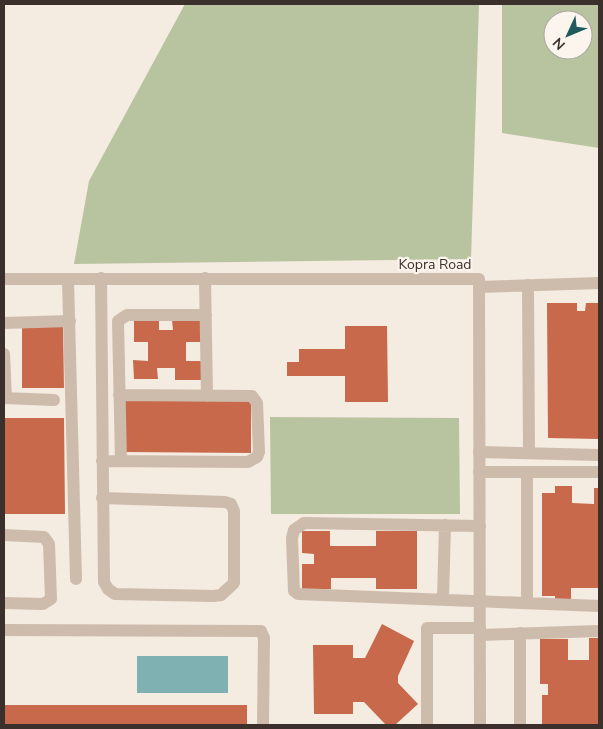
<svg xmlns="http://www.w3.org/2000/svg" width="603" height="729" viewBox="0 0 603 729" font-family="'Nunito Sans',sans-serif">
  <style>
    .green { fill: #b8c4a0; fill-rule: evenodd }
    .water { fill: #7fb0b2 }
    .building { fill: #c8694b }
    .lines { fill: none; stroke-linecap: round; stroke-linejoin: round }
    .minor { stroke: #cdbbac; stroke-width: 12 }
    .tertiary { stroke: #cdbbac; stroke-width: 12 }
    .labels { text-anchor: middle; stroke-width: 4.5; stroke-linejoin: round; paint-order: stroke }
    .street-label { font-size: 14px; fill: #3b302b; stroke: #fbf5ee }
  </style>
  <rect width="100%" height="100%" fill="#f4ebe1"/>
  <path class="green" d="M 185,4 L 479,4 L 471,259 L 74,264 L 89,181 Z
    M 502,4 L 599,4 L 599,148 L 502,133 ZM 553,20 L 583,20 L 583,50 L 553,50 Z
    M 270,417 L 459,418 L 460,514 L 271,514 Z"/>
  <path class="water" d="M 137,656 L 228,656 L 228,693 L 137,693 Z"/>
  <path class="building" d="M 547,303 L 577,303 L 577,311 L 585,311 L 586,303 L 599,303 L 599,439 L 548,438 Z
    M 134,319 L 159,319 L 159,330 L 173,330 L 172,320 L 203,320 L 203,342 L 186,342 L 186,361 L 202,361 L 202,380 L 175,380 L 175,368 L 157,368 L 158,379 L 134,379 L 133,360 L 148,361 L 148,342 L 134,342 Z
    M 345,326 L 387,326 L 388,402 L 345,402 L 345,376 L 287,376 L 287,362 L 299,362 L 299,349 L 345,349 Z
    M 22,327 L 63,327 L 64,388 L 22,388 Z
    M 123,401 L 251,401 L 251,453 L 123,452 Z
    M 4,418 L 64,418 L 65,514 L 4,514 Z
    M 555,486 L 572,486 L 572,503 L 594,504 L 594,488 L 599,488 L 599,588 L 571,588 L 571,602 L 555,602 L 555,596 L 542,596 L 542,493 L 555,493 Z
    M 302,531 L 330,531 L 330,546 L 376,546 L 376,531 L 417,531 L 417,589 L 376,589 L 376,578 L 331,578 L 331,589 L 302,589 L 302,564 L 314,564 L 314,554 L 302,553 Z
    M 382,624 L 414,641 L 398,676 L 398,683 L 418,704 L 395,725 L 386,725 L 364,702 L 353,702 L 353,714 L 314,714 L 313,645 L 353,645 L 353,658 L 365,658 Z
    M 589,638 L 599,638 L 599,725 L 542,725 L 542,695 L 548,695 L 548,684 L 540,684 L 540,639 L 568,639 L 568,660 L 589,660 Z
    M 4,705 L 247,705 L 247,725 L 4,725 Z"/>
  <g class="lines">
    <path class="minor" d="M 101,278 L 104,582 L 108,589 L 115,594 L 214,596 L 221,595 L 234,583 L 234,511 L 231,504 L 225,502 L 102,498
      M 205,278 L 207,396
      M 68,280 L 76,579
      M 528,285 L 529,453
      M 479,287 L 599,283
      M 4,323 L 70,321
      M 4,354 L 6,398
      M 4,398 L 54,400
      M 479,452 L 599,455
      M 102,461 L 248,462 L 257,457 L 259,452 L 257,403 L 252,396 L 119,395
      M 121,461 L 118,321 L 127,315 L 206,315
      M 479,472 L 599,472
      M 480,526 L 304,523 L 294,530 L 292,538 L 294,591 L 298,594 L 599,606
      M 4,535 L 44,537 L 49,544 L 51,599 L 43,604 L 4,603
      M 443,599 L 445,525
      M 527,602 L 527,472
      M 4,630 L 261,631 L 264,638 L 263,725
      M 520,633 L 520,725
      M 480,635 L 599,631
      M 427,725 L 427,628 L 480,628"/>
    <path class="tertiary" d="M 4,279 L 479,279 L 480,725"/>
  </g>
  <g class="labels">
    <g class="street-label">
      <text x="435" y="269">Kopra Road</text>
    </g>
  </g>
  <rect width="603" height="729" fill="none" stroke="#3b302b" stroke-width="10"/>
  <g transform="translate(568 35) rotate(226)"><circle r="24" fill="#fbf5ee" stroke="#aea6a0"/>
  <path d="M0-4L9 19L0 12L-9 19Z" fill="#1f5a5e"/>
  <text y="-8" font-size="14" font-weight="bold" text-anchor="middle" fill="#3b302b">N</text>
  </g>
</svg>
